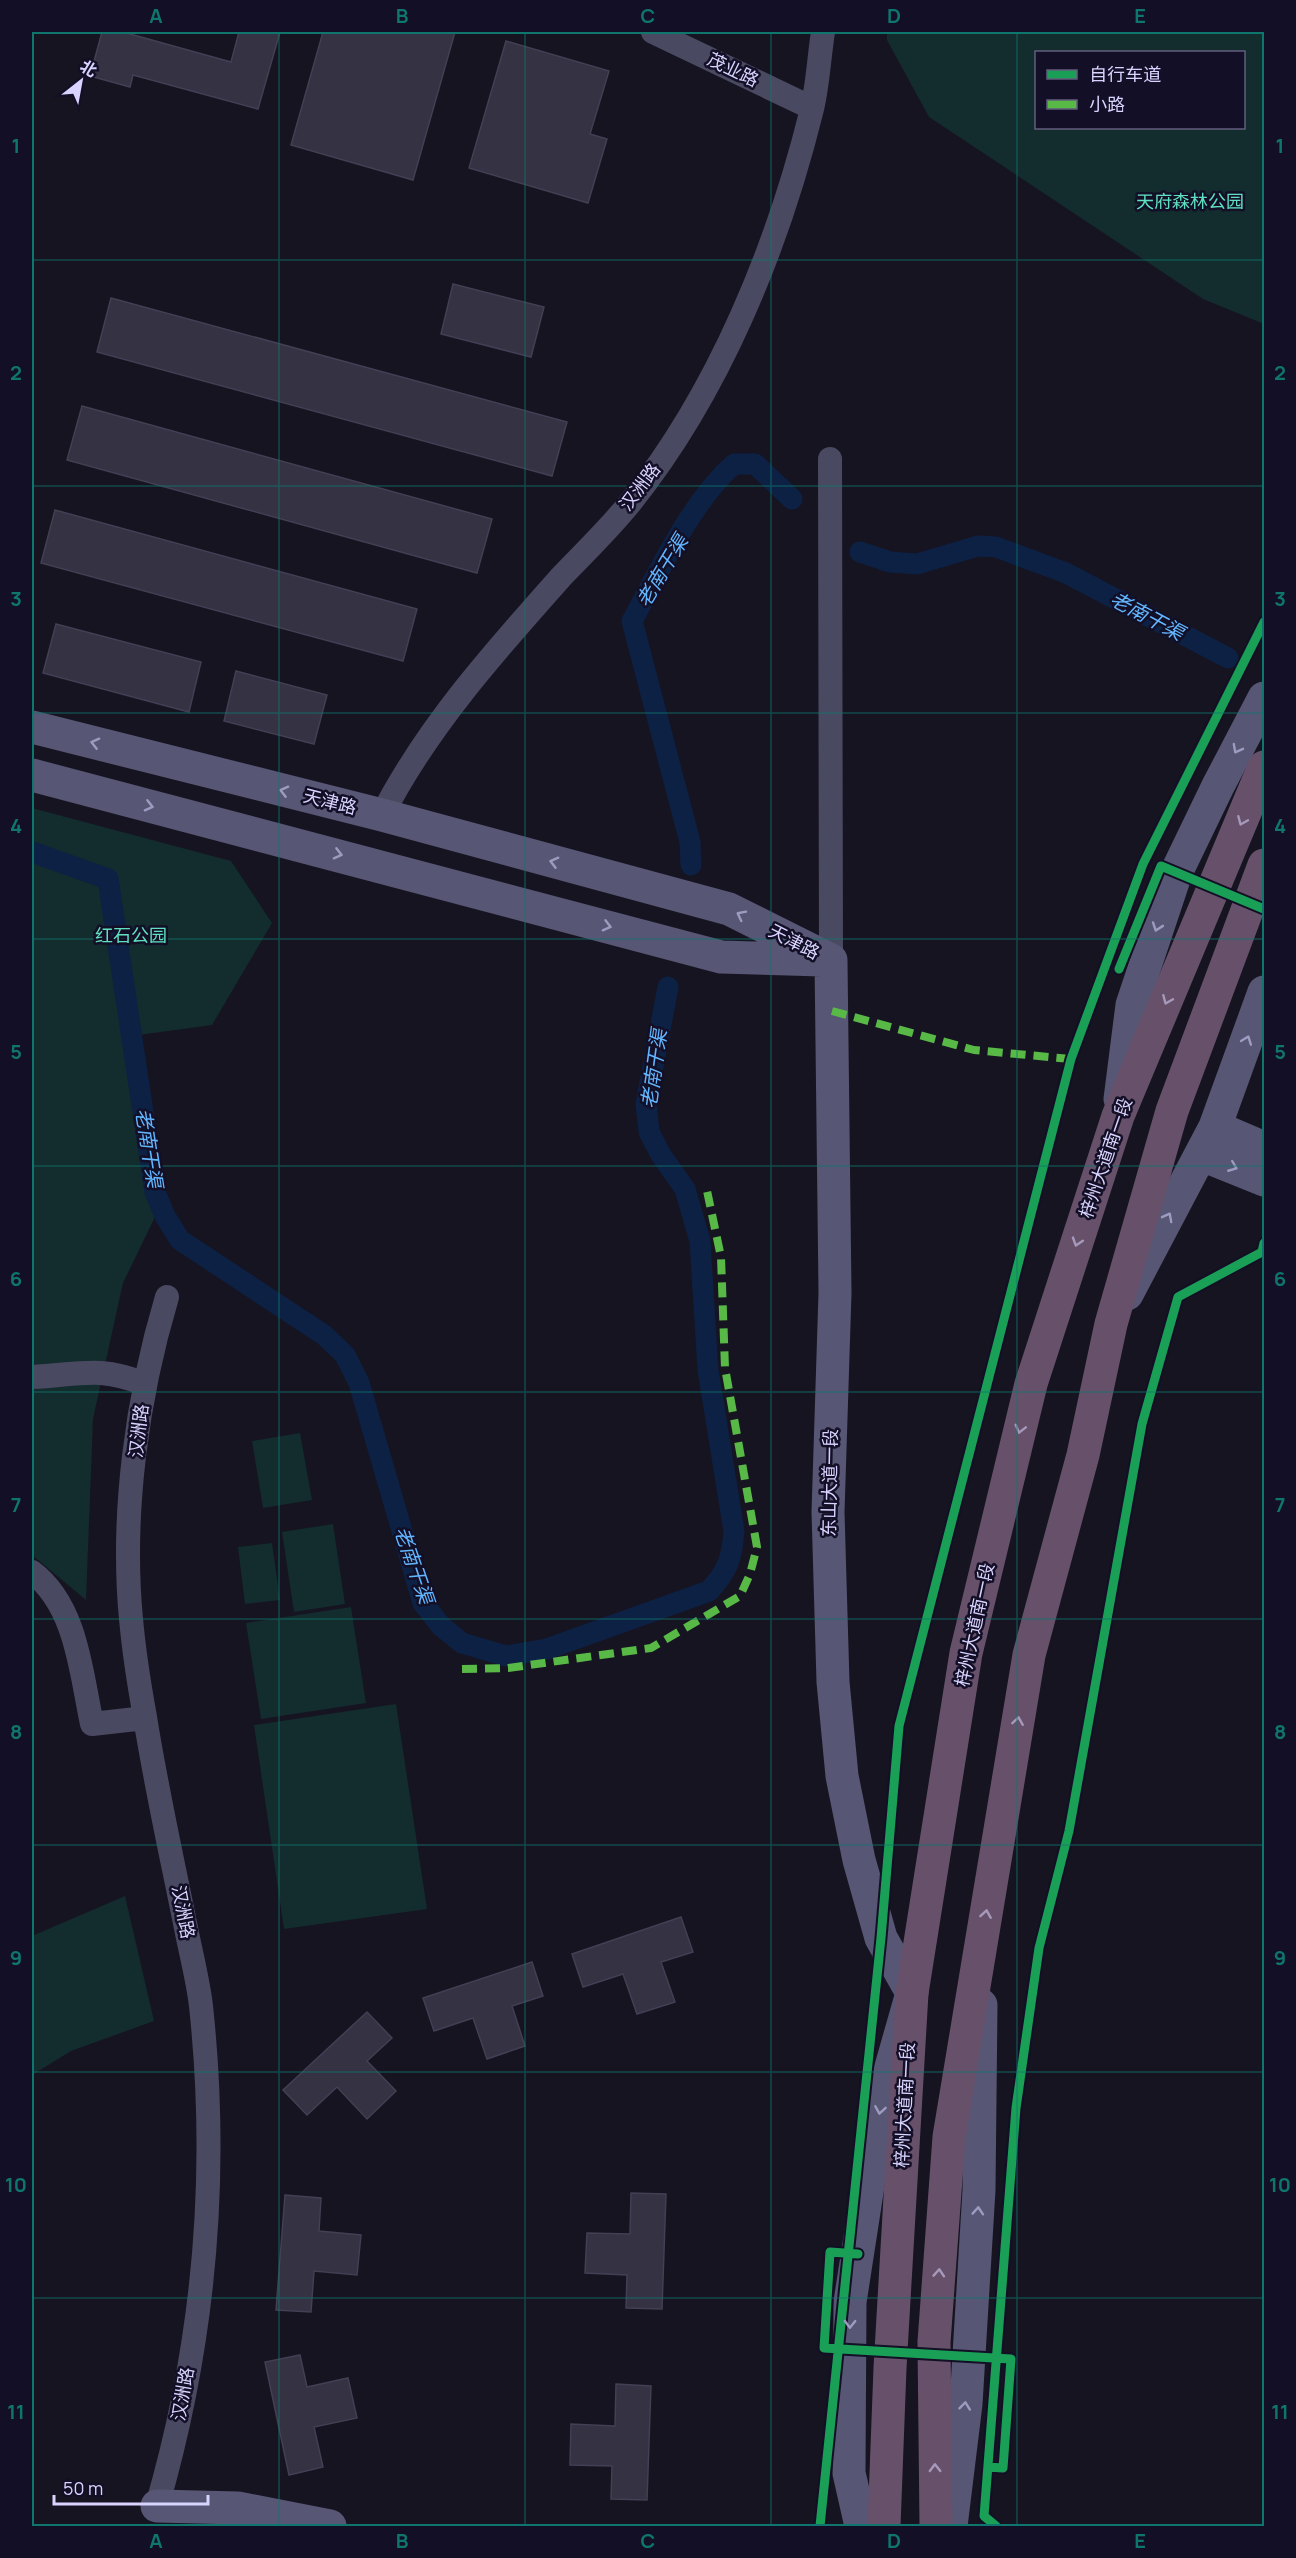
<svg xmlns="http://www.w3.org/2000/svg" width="1296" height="2558" viewBox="0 0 1296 2558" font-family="Manrope,'Noto Sans SC',sans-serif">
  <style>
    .green { fill: #132c2d; fill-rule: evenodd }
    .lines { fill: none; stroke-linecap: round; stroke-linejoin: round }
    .canal { stroke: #0d2144; stroke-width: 21 }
    .building { fill: #343243; stroke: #433f54; stroke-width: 1.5 }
    .street { stroke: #4a4962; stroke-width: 24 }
    .secondary { stroke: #575674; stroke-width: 33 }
    .highway { stroke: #67516a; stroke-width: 33 }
    .quiet { stroke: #58b947; stroke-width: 8; stroke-dasharray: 15 8; stroke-linecap: butt }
    .cycleway-casing { stroke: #130f26; stroke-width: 13 }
    .cycleway { stroke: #1a9f57; stroke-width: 9 }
    .oneway { stroke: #9e9bc0 }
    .oneway2 { stroke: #a699bc }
    .grid { fill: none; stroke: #0f766e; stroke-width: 1.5; stroke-opacity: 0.55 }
    .labels { text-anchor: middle; stroke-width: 5; stroke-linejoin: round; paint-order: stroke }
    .street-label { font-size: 18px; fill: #d9d4ff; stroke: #130f26 }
    .park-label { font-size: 18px; fill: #5fe0c0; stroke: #130f26 }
    .water-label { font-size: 20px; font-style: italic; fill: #62b6ff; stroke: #130f26 }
    .neatline { fill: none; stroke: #0f766e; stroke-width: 2 }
    .grid-label { font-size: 20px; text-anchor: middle; font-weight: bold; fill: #0f766e }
  </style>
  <rect width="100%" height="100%" fill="#161421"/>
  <path class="green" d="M 887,32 L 1264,32 L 1264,324 L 1203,299 L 929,117 L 887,40 ZM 1244,52 L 1244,128 L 1036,128 L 1036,52 Z
    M 32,808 L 231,861 L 272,923 L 212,1025 L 124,1037 L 155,1217 L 123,1283 L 93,1419 L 86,1600 L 32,1555 Z
    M 300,1433 L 312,1500 L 263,1508 L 252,1441 Z
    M 333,1524 L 345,1604 L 294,1612 L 282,1532 Z
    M 272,1543 L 280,1600 L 245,1604 L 238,1547 Z
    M 351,1607 L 366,1703 L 261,1719 L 246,1623 Z
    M 396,1704 L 427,1909 L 284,1929 L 254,1725 Z
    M 125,1896 L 154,2021 L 71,2051 L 32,2075 L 32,1936 Z"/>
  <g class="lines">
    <path class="canal" d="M 860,552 L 890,562 L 917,564 L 978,546 L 996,547 L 1066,573 L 1228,658
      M 32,852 L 108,879 L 155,1192 L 165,1216 L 180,1240 L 324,1335 L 345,1355 L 359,1383 L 423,1603 L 441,1626 L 462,1643 L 506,1656 L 547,1649 L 709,1591 C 728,1571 732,1558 734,1531 L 708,1370 L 700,1241 L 685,1189 L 661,1155 L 649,1132 L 646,1104 L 668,987
      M 691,865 L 690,842 L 632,621 C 660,570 691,502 734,464 L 755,464 L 792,499"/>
  </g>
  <path class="building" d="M 102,32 L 123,32 L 231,62 L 239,32 L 280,32 L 258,109 L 133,75 L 130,87 L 90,76 Z
    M 323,32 L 455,32 L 413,180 L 291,145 Z
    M 506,41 L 609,71 L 590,134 L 607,139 L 588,203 L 469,168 Z
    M 453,284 L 544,307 L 531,357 L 441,334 Z
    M 111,298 L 567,422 L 552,476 L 97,352 Z
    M 82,406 L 492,519 L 477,573 L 67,460 Z
    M 55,510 L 417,609 L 403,661 L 41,563 Z
    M 56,624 L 201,662 L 189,712 L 43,673 Z
    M 236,671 L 327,695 L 314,744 L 224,721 Z
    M 681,1917 L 693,1952 L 661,1962 L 675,2002 L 637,2014 L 623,1974 L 583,1987 L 572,1954 Z
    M 532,1962 L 543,1996 L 512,2006 L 525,2046 L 487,2059 L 473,2018 L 434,2031 L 423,1998 Z
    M 367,2012 L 392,2038 L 367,2061 L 396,2091 L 367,2119 L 337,2087 L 307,2115 L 283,2090 Z
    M 631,2193 L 666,2194 L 662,2309 L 626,2308 L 627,2275 L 585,2273 L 587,2233 L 630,2234 Z
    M 285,2195 L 321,2198 L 319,2231 L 361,2235 L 357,2275 L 314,2271 L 311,2312 L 276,2310 Z
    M 300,2355 L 307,2387 L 348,2378 L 357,2418 L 314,2427 L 323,2467 L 289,2475 L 265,2362 Z
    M 616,2384 L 651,2386 L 647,2500 L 611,2499 L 612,2466 L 570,2465 L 571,2424 L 615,2426 Z"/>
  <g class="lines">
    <path class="street" d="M 653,32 L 812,108
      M 830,459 L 831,960
      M 382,815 C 427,727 495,651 561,577 C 584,553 609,529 630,503 C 719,392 778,247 812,109 C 818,84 819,57 823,32
      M 32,1377 C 79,1375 98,1365 145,1384
      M 32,1572 C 77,1606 81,1673 92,1724 L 145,1718
      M 157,2506 C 204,2344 219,2174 201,2006 C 198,1980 191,1954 186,1928 C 172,1858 156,1787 145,1717 C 139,1684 134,1652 131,1619 C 121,1514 137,1397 167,1297"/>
    <path class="secondary" d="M 32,727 L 382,815 L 729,909 L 831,960
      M 32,775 L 721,957 L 822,960
      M 831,960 L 835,1293 L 828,1512 L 833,1682 L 842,1776 L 859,1860 L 881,1938 L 912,1993 L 881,2102 L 850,2302 L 849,2473 L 861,2526
      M 1120,1099 L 1132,1005 L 1176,873 L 1218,786 L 1264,698
      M 1215,1127 L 1264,1148
      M 1202,1155 L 1264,1180
      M 1127,1294 L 1215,1127 L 1264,992
      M 157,2506 L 238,2508 L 330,2526
      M 951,2526 L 966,2404 L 979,2190 L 981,2005"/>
    <path class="highway" d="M 884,2526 L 890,2368 L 912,1993 L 966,1653 L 1031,1384 L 1118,1116 L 1264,767
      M 936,2526 L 934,2342 L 949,2137 L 1029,1655 L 1083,1455 L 1111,1324 L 1172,1111 L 1264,865"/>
    <path class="quiet" d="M 832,1011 L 974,1050 L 1071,1059
      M 462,1669 L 508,1668 L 651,1648 L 740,1596 L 750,1574 L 757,1547 L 725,1368 L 721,1257 L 706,1186"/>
    <defs>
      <path id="cycleway" d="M 1119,969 L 1161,866 L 1264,909
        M 858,2254 L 830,2252 L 824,2348 L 1011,2359 L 1003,2468 L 988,2467
        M 820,2526 L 881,1938 L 899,1726 L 1071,1059 L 1143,864 L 1264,622
        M 996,2526 L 984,2516 L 1016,2108 L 1039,1948 L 1069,1831 L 1142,1424 L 1178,1297 L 1262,1252 L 1264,1243"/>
    </defs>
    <use href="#cycleway" class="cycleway-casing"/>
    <use href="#cycleway" class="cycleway"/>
  </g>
  <defs><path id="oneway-chevron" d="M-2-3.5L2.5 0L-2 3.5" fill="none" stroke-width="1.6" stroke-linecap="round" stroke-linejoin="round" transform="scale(1.5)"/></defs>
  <g class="oneway">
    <use href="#oneway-chevron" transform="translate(95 743) rotate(-166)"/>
    <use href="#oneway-chevron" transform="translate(1237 749) rotate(118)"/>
    <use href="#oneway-chevron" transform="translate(284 791) rotate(-166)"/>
    <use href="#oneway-chevron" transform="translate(149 806) rotate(14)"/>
    <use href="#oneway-chevron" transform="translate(338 854) rotate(14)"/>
    <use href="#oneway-chevron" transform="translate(554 862) rotate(-165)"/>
    <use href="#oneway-chevron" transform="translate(741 915) rotate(-153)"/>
    <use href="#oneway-chevron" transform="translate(607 926) rotate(15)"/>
    <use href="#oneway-chevron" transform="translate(1157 927) rotate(109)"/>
    <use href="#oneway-chevron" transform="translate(1247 1040) rotate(-70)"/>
    <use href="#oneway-chevron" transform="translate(1233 1167) rotate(22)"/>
    <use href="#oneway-chevron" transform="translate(1168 1217) rotate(-62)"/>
    <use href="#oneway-chevron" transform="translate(880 2110) rotate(99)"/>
    <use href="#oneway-chevron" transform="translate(978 2211) rotate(-86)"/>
    <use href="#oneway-chevron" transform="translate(850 2324) rotate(91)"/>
    <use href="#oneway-chevron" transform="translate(965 2406) rotate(-84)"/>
  </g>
  <g class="oneway2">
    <use href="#oneway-chevron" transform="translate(1242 821) rotate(113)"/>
    <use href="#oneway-chevron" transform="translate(1167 1000) rotate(113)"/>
    <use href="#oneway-chevron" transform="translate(1077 1242) rotate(108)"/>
    <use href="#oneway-chevron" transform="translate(1020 1429) rotate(104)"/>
    <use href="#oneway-chevron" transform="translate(1018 1721) rotate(-81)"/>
    <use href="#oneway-chevron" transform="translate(986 1914) rotate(-81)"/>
    <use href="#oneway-chevron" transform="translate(939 2273) rotate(-86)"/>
    <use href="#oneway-chevron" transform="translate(935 2468) rotate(-91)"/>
  </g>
  <path class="grid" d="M 279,32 L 279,2526M 525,32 L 525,2526M 771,32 L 771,2526M 1017,32 L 1017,2526M 32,260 L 1264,260M 32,486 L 1264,486M 32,713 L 1264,713M 32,939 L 1264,939M 32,1166 L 1264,1166M 32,1392 L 1264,1392M 32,1619 L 1264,1619M 32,1845 L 1264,1845M 32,2072 L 1264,2072M 32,2298 L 1264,2298"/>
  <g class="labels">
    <g class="street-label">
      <text transform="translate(733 70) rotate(26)" y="6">茂业路</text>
      <text transform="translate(640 487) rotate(-53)" y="6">汉洲路</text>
      <text transform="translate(330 802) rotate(14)" y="6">天津路</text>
      <text transform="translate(794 942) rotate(27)" y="6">天津路</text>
      <text transform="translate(1106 1158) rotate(-71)" y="6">梓州大道南一段</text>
      <text transform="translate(139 1431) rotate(-83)" y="6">汉洲路</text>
      <text transform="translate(830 1483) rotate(-89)" y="6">东山大道一段</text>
      <text transform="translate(975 1625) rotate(-78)" y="6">梓州大道南一段</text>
      <text transform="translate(183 1912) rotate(79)" y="6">汉洲路</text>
      <text transform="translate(905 2105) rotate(-87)" y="6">梓州大道南一段</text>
      <text transform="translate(183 2394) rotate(-80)" y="6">汉洲路</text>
    </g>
    <g class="park-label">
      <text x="1190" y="208">天府森林公园</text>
      <text x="131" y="942">红石公园</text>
    </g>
    <g class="water-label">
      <text transform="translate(662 571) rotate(-59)" y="7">老南干渠</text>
      <text transform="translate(1147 616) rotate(28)" y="7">老南干渠</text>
      <text transform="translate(654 1069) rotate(-82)" y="7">老南干渠</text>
      <text transform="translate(149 1148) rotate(81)" y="7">老南干渠</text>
      <text transform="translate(414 1565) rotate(71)" y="7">老南干渠</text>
    </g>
  </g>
  <rect width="1296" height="2558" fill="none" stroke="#130f26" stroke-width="66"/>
  <rect x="1035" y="51" width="210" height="78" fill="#130f26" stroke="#625e7d" stroke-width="1.5"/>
  <rect x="1047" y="70" width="30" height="9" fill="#1a9f57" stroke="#625e7d" stroke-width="1.5"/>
  <text x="1089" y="81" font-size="18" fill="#d9d4ff">自行车道</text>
  <rect x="1047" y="100" width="30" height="9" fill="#58b947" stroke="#625e7d" stroke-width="1.5"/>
  <text x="1089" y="111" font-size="18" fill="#d9d4ff">小路</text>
  <g transform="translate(81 81) rotate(31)" stroke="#130f26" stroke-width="4.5" paint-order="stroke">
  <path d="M0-4.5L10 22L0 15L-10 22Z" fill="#d9d4ff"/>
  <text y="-9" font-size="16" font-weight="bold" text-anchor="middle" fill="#d9d4ff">北</text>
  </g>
  <path d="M54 2495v9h154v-9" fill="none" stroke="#d9d4ff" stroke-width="3"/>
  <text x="63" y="2495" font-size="18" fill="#d9d4ff" stroke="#130f26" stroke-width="4.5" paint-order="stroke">50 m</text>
  <rect x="33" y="33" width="1230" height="2492" class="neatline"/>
  <g class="grid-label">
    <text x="156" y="23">A</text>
    <text x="402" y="23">B</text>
    <text x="648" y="23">C</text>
    <text x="894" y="23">D</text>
    <text x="1140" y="23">E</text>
    <text x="16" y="153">1</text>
    <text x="1280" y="153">1</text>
    <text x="16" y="380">2</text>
    <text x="1280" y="380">2</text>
    <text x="16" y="606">3</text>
    <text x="1280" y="606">3</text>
    <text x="16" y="833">4</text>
    <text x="1280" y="833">4</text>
    <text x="16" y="1059">5</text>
    <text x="1280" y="1059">5</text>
    <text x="16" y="1286">6</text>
    <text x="1280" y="1286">6</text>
    <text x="16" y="1512">7</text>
    <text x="1280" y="1512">7</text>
    <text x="16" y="1739">8</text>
    <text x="1280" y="1739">8</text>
    <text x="16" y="1965">9</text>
    <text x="1280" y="1965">9</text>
    <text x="16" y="2192">10</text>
    <text x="1280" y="2192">10</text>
    <text x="16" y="2419">11</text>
    <text x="1280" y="2419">11</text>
    <text x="156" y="2548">A</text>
    <text x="402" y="2548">B</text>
    <text x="648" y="2548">C</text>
    <text x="894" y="2548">D</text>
    <text x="1140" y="2548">E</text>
  </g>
</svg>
